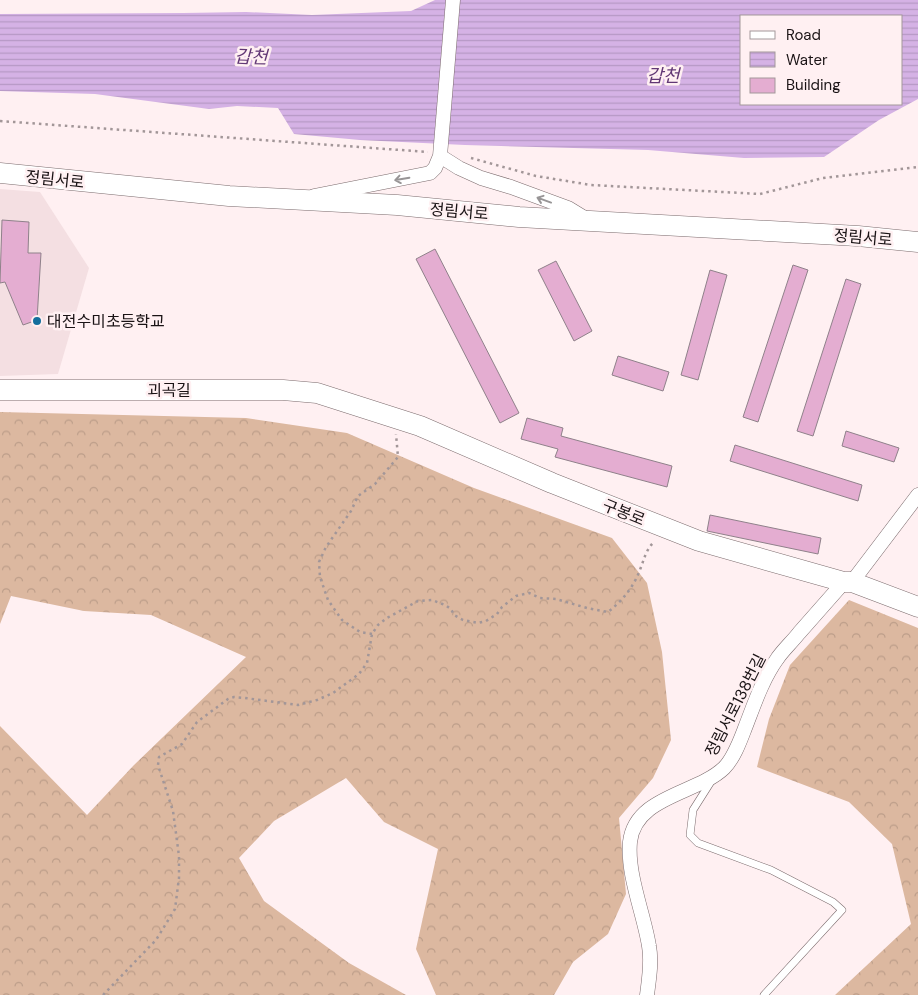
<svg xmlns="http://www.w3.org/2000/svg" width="918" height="995" viewBox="0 0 918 995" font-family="'DM Sans','Noto Sans KR',sans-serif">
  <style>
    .built { fill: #f4dfe2 }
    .forest { fill: url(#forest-crowns) }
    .water { fill: url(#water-rules); fill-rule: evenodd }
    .building { fill: #e4add1; stroke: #8f818a }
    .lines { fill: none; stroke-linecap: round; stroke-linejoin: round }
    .lane-casing { stroke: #7b6b6d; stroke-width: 8 }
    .street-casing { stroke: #7b6b6d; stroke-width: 15 }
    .secondary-casing { stroke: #7b6b6d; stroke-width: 21 }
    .path { stroke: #a29698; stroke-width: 2.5; stroke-dasharray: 2.5 4; stroke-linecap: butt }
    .lane { stroke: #fff; stroke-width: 7 }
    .street { stroke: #fff; stroke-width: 14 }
    .secondary { stroke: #fff; stroke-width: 20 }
    .oneway { stroke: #989596 }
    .poi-dot { fill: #136e9d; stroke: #fff0f2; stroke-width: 2 }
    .labels { text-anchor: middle; stroke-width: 5; stroke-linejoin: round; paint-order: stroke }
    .street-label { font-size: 16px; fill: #1a1315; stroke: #fff0f2 }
    .poi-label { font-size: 16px; fill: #1a1315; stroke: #fff0f2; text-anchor: start }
    .water-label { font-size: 18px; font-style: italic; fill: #623775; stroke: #fff0f2 }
  </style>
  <defs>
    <pattern id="forest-crowns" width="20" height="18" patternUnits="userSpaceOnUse" patternTransform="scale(1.25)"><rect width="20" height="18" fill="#dcb8a0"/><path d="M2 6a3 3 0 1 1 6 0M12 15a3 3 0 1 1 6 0" fill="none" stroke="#bc9d89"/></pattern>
    <pattern id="water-rules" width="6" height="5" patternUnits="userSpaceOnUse" patternTransform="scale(1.25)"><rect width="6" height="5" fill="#d5b2e5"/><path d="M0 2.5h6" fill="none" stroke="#b698c4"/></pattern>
  </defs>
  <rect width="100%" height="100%" fill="#fff0f2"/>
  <path class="built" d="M 0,189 L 40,192 L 89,268 L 58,374 L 0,376 Z"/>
  <path class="forest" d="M 0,412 L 246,418 L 347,433 L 474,488 L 612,538 L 647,583 L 662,652 L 671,740 L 653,778 L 619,818 L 626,894 L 608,934 L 573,962 L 554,995 L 436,995 L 416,949 L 438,849 L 384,822 L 346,778 L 274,821 L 239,858 L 264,901 L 349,963 L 406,995 L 0,995 L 0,726 L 87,815 L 134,765 L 246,657 L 151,615 L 84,611 L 11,596 L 0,624 Z
    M 849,600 L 918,628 L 918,995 L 835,995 L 911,924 L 892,844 L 849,802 L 757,767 L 769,719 L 790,665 Z"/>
  <path class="water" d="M 435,0 L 918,0 L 918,99 L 879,120 L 824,157 L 744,158 L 648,150 L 465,145 L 360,140 L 294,134 L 278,108 L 237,106 L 209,109 L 95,94 L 0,91 L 0,14 L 183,13 L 246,12 L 312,15 L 411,11 ZM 742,16 L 902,16 L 902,104 L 742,104 Z"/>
  <path class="building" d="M 2,220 L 29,222 L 28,253 L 41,253 L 37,320 L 23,325 L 5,282 L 0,283 Z
    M 435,249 L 519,413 L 500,423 L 416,259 Z
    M 556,261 L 592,331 L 574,341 L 538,270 Z
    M 793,265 L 808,270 L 758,422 L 743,417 Z
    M 710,270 L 727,275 L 698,380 L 681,375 Z
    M 846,279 L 861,284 L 813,436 L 797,431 Z
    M 618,356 L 669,372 L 663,391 L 612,375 Z
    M 527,418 L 563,428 L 561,436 L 672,466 L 667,487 L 555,457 L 558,449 L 521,439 Z
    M 846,431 L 899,448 L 894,462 L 842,446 Z
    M 735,445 L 862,485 L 858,501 L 730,461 Z
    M 710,515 L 821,538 L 818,554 L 707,531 Z"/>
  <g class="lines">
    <defs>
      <path id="lane" d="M 712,780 L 693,810 L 690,835 L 698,843 L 771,870 L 833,902 L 842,910 L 764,995"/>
      <path id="street" d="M 440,156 L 459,168 L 481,178 L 511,187 L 568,208 L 586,219
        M 314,196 L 430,173 L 435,168 L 440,156 L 453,0
        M 852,582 L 918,495
        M 647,995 C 649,979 652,962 649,946 C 644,914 627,875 630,842 C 635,796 697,794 724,768 C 734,758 740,741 745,728 C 754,705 762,680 777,659 C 783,650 792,642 799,633 C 814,616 829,599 844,582"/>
      <path id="secondary" d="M 0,173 L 229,196 L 397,205 L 519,217 L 858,236 L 918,242
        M 0,390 L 283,390 L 317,393 L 420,426 L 552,483 L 699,541 L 844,582 L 852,582 L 918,607"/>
    </defs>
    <use href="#lane" class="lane-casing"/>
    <use href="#street" class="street-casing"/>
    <use href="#secondary" class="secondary-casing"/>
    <path class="path" d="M 0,121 L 428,152
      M 471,158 L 536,176 L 591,185 L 760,194 L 823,178 L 918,167
      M 372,634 L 360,632 L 342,620 L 328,600 L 320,577 L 319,562 L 326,547 L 351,511 L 358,496 L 375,484 L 398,457 L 396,434
      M 103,995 L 156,940 L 175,909 L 179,878 L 179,856 L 173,811 L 158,765 L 159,757 L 182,744 L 197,722 L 228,699 L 234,697 L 245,698 L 298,705 L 317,700 L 333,693 L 359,674 L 367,663 L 372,634 L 378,625 L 387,618 L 418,601 L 432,600 L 445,605 L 451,609 L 454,615 L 463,620 L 478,623 L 486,621 L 497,614 L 502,607 L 516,596 L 529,593 L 540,598 L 556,599 L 587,608 L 608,612 C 621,602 633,588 639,572 C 644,561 645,550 655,541"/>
    <use href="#lane" class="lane"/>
    <use href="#street" class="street"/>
    <use href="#secondary" class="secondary"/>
  </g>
  <defs><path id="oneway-shaft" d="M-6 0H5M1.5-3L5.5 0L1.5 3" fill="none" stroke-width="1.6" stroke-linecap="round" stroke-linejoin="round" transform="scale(1.25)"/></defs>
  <g class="oneway">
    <use href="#oneway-shaft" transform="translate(402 179) rotate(170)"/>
    <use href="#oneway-shaft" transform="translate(544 200) rotate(-160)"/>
  </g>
  <circle class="poi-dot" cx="37" cy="321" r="5"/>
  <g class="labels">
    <g class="street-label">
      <text transform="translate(55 179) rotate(6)" y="6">정림서로</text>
      <text transform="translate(459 211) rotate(5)" y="6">정림서로</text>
      <text transform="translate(863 237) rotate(5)" y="6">정림서로</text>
      <text x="169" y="396">괴곡길</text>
      <text transform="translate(624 512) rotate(22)" y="6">구봉로</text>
      <text transform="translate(735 705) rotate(-63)" y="6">정림서로138번길</text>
    </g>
    <g class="poi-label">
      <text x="47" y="327">대전수미초등학교</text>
    </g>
    <g class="water-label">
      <text transform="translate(251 57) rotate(2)" y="6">갑천</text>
      <text x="663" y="82">갑천</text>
    </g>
  </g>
  <rect x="740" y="15" width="162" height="90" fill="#fff0f2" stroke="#a3989a"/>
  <rect x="750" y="31" width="25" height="8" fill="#ffffff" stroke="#a3989a"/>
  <text x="786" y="40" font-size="15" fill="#1a1315">Road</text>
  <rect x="750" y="52" width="25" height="15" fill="url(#water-rules)" stroke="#a3989a"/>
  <text x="786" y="65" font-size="15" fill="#1a1315">Water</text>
  <rect x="750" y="78" width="25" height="15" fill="#e4add1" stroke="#a3989a"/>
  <text x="786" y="90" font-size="15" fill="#1a1315">Building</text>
</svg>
